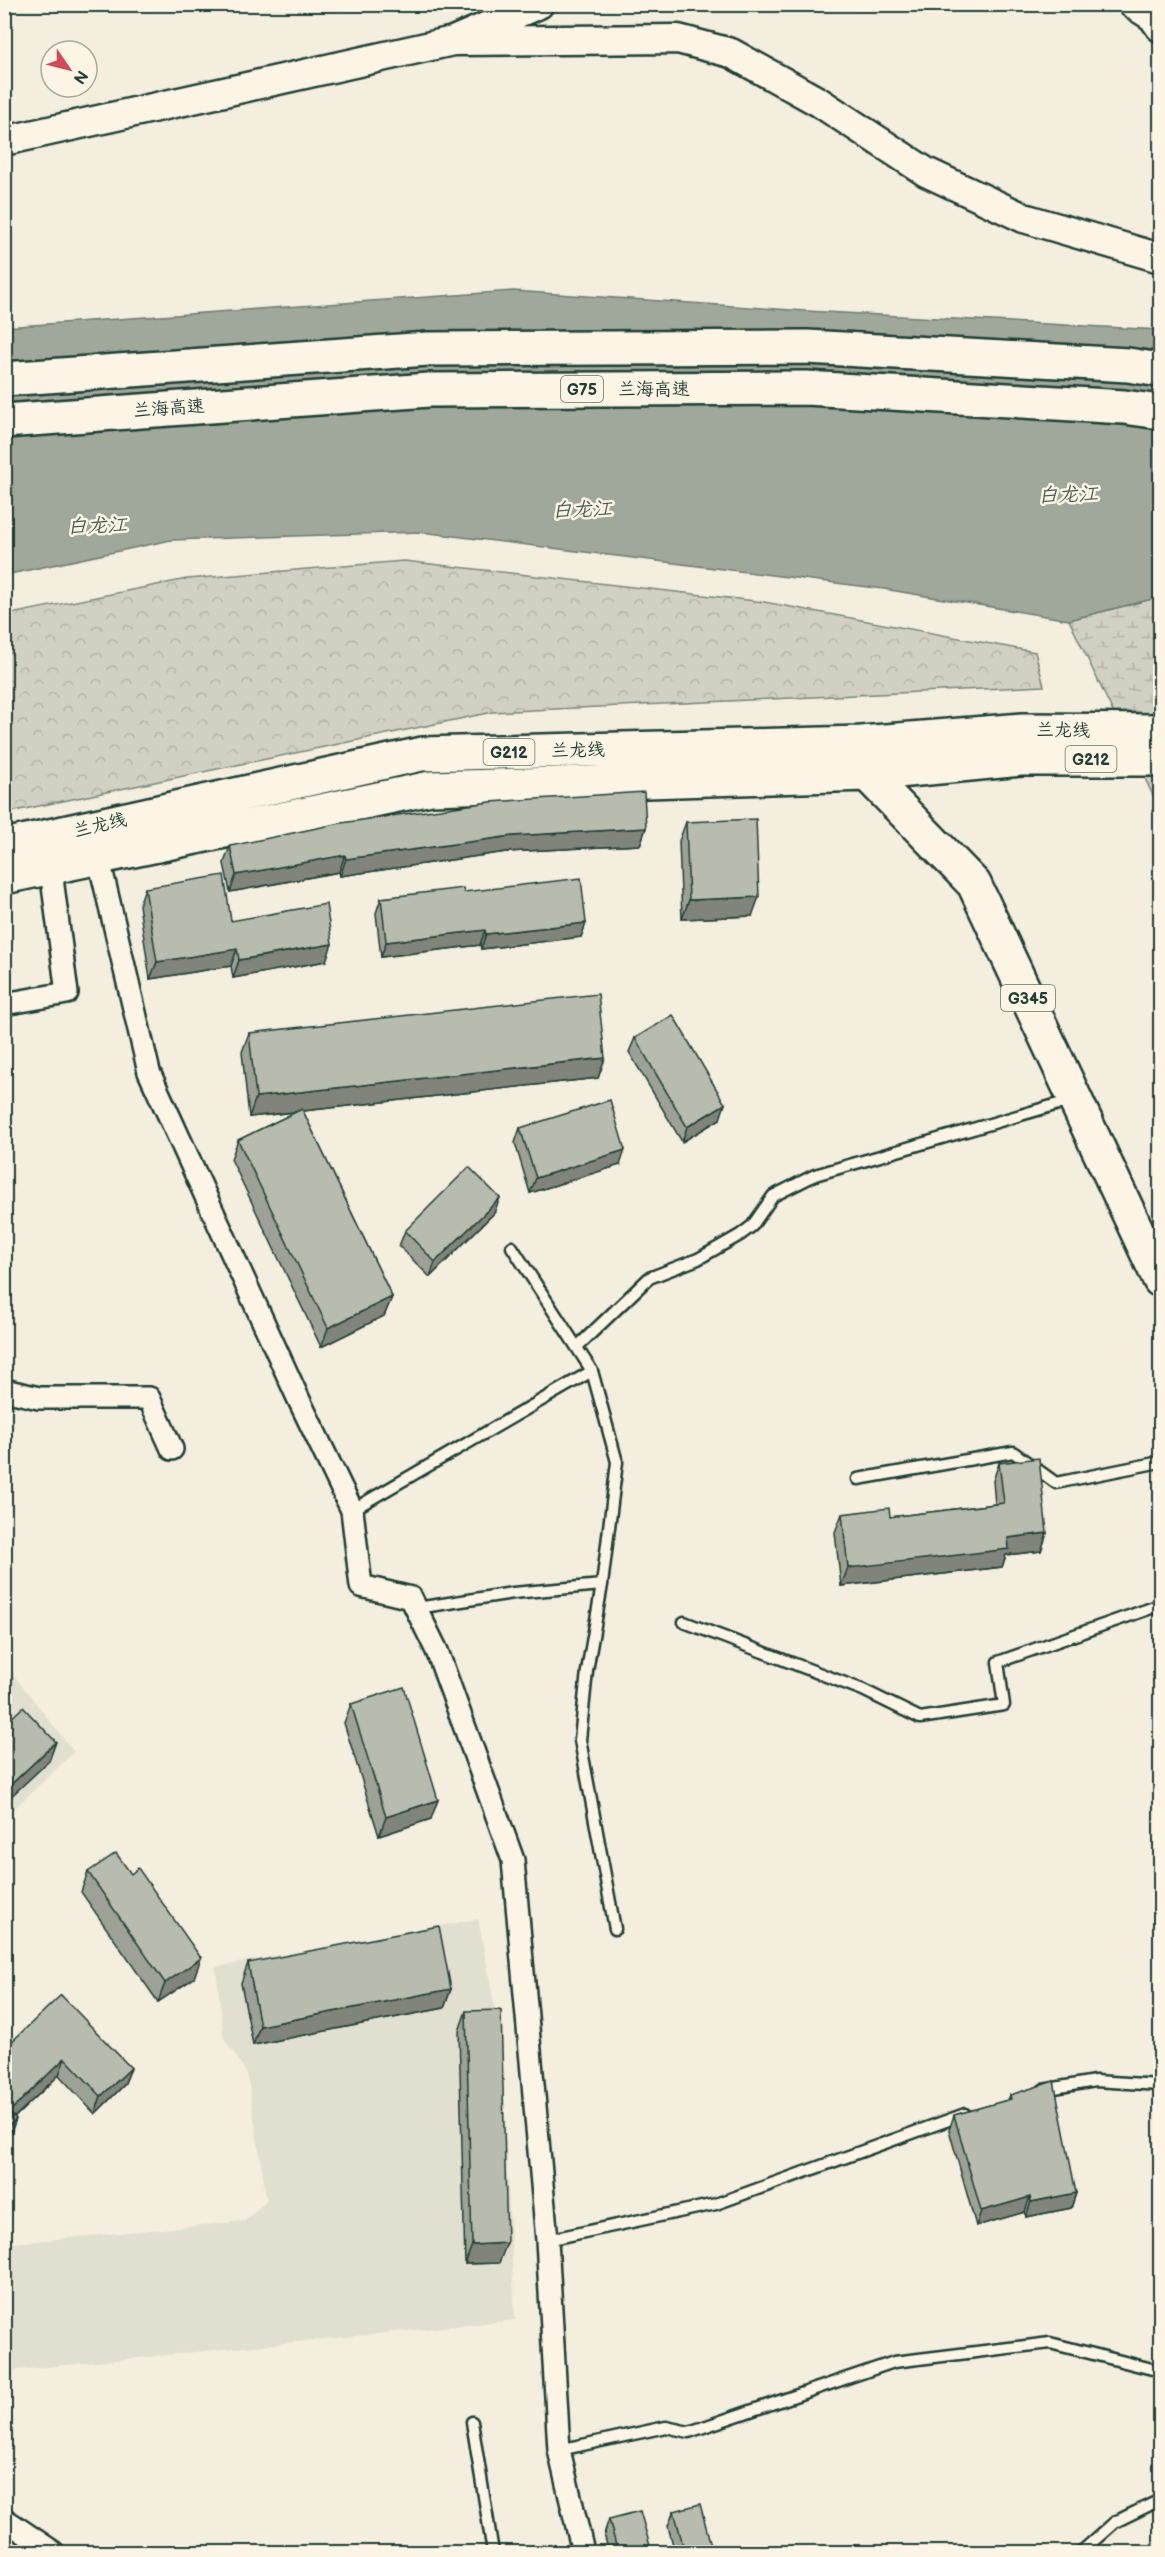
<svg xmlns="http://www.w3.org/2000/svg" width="1165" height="2557" viewBox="0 0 1165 2557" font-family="'Balsamiq Sans','LXGW WenKai TC',sans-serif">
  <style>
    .built { fill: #e1dfd0 }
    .wetland { fill: url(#wetland-marsh); stroke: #78877b; stroke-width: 1.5 }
    .park { fill: url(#park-crowns); stroke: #78877b; stroke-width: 1.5 }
    .water { fill: #a0a89b; stroke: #6c7d72; stroke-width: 1.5 }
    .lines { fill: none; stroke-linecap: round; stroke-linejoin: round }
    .lane-casing { stroke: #1f3d34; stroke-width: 15 }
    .street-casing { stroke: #1f3d34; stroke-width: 26 }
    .secondary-casing { stroke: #1f3d34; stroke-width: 33 }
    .highway-casing { stroke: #1f3d34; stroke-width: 38 }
    .lane { stroke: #fcf5e5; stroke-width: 10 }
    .street { stroke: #fcf5e5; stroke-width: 21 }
    .secondary { stroke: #fcf5e5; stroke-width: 28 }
    .highway { stroke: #fcf5e5; stroke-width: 33 }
    .wall { fill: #9ea296; stroke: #1f3d34; stroke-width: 1.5 }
    .shaded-wall { fill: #81847a; stroke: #1f3d34; stroke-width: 1.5 }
    .building { fill: #b8bcae; stroke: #1f3d34; stroke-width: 1.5 }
    .labels { text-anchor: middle; stroke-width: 5; stroke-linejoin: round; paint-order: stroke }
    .shield { fill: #fcf5e5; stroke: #617469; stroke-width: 1.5 }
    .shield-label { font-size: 16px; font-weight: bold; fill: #1f3d34 }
    .street-label { font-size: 18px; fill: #1f3d34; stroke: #fcf5e5 }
    .water-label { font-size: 20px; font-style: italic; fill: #465d53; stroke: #fcf5e5 }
  </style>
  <defs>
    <pattern id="wetland-marsh" width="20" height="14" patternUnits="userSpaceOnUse" patternTransform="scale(1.5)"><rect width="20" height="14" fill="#d0d1c2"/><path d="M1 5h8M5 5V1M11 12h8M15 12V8" fill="none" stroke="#b2b4a7"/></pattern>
    <pattern id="park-crowns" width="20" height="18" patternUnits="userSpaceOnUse" patternTransform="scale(1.5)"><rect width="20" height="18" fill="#d0d1c2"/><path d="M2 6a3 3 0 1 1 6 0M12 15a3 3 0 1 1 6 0" fill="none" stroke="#b2b4a7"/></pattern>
  </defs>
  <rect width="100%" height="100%" fill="#f3eede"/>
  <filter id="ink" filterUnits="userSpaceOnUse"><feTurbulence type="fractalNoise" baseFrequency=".0167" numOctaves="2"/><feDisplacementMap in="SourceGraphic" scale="12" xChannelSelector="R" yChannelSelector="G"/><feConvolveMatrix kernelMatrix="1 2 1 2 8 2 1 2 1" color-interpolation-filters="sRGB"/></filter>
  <g filter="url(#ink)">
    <path class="built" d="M 5,1664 L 74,1752 L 5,1817 Z
      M 478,1919 L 500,2035 L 515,2320 L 5,2371 L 5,2244 L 245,2221 L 267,2200 L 247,2073 L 224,2038 L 216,1967 Z"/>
    <path class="wetland" d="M 1160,597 L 1160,810 L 1069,620 Z"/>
    <path class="park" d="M 404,561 L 764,602 L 1035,652 L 1044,686 L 493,712 L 5,813 L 5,615 L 187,579 Z"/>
    <path class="water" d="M 513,291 L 806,311 L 1160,330 L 1160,597 L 1069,620 L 884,589 L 421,532 L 171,540 L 5,575 L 5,327 Z"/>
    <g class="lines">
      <defs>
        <path id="lane" d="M 577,1347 L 649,1278 L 698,1259 L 740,1235 L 752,1226 L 773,1196 L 815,1175 L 1072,1100
          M 592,1371 L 617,1462 L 602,1585 L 587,1671 L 580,1740 L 615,1929
          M 858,1479 L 1013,1452 L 1056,1483 L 1160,1462
          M 352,1510 L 592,1371 L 512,1247
          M 417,1608 L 513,1593 L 602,1585
          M 684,1622 L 863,1690 L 920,1718 L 1004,1705 L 998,1662 L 1160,1605
          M 1043,2090 L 1095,2081 L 1160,2085
          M 547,2240 L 716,2204 L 965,2114
          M 472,2422 L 493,2552
          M 559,2450 L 666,2427 L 689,2432 L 894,2362 L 1050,2343 L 1160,2371
          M 1081,2552 L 1115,2522 L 1160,2500"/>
        <path id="street" d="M 96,847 L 149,1072 L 299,1400 L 352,1510 L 361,1586 L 411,1598 L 437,1651 L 513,1860 L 547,2240 L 559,2450 L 583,2552
          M 4,1004 L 67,993 L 49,855
          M 4,1390 L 39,1398 L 149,1398 L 172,1449
          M 4,2519 L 53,2552"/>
        <path id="secondary" d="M 1133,4 L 1153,17 L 1160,27
          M 453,41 L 678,39 L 731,53 L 819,102 L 926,172 L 1024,218 L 1160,258
          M 4,141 L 453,41 L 539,4"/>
        <path id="highway" d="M 4,379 L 428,349 L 807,347 L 1128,365 L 1160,370
          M 4,421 L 429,390 L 806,388 L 1124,407 L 1160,412
          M 864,758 L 867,774 L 974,884 L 1160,1280
          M 4,846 L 422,754 L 861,743 L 1023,730 L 1160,731
          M 4,877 L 431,788 L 867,774 L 1021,759 L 1160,759"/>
      </defs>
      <use href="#lane" class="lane-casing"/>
      <use href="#street" class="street-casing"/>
      <use href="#secondary" class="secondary-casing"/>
      <use href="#highway" class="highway-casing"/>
      <use href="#lane" class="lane"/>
      <use href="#street" class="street"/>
      <use href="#secondary" class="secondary"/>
      <use href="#highway" class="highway"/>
    </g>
    <path class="wall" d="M 686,822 L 752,916 L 682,919 L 679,841 Z
      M 646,828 L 640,845 L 506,852 L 340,876 L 339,872 L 230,892 L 224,863 L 230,846 Z
      M 145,888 L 231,921 L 326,961 L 233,978 L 231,966 L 150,979 L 139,905 Z
      M 464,892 L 586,923 L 581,937 L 481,949 L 480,945 L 381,957 L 376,913 L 381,898 Z
      M 249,1033 L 605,1058 L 598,1078 L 303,1111 L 392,1297 L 384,1316 L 321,1347 L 231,1159 L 238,1140 L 296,1112 L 249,1117 L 242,1052 Z
      M 635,1038 L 720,1119 L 682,1142 L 629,1052 Z
      M 520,1128 L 620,1165 L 530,1193 L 515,1143 Z
      M 494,1213 L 430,1277 L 399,1246 L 405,1231 Z
      M 999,1463 L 1047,1533 L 1041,1551 L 1006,1555 L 1002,1567 L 841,1586 L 835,1532 L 842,1514 L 890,1517 L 995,1504 L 993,1481 Z
      M 351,1704 L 431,1819 L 379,1836 L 344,1723 Z
      M 88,1872 L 131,1874 L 194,1978 L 158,2002 L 81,1892 Z
      M 248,1963 L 451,1989 L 444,2008 L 253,2045 L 241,1983 Z
      M 466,2011 L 499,2263 L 465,2264 L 459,2031 Z
      M 4,2049 L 131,2068 L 124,2085 L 95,2114 L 59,2075 L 14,2118 L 16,2119 L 9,2137 Z
      M 1010,2095 L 1076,2193 L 1071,2208 L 1026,2217 L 1025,2212 L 976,2226 L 949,2130 L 954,2115 L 1008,2100 Z
      M 674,2511 L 713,2553 L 675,2553 L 668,2526 Z
      M 609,2519 L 652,2553 L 609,2553 L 604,2534 Z"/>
    <path class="shaded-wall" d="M 646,828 L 640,845 L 506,852 L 340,876 L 346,859 L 512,836 Z
      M 345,855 L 339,872 L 230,892 L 236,875 Z
      M 759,897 L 752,916 L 682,919 L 689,900 Z
      M 586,923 L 581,937 L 481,949 L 486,934 Z
      M 485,930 L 480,945 L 381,957 L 386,942 Z
      M 332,944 L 326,961 L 233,978 L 239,960 Z
      M 237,949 L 231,966 L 150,979 L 157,962 Z
      M 605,1058 L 598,1078 L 249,1117 L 256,1097 Z
      M 725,1104 L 720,1119 L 682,1142 L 687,1127 Z
      M 625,1150 L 620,1165 L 530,1193 L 536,1178 Z
      M 500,1198 L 494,1213 L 430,1277 L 435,1262 Z
      M 392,1297 L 384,1316 L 321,1347 L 328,1328 Z
      M 1047,1533 L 1041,1551 L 1006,1555 L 1002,1567 L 841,1586 L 848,1568 L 1008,1538 Z
      M 56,1742 L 49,1761 L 4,1803 L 4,1791 Z
      M 438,1800 L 431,1819 L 379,1836 L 386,1817 Z
      M 201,1958 L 194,1978 L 158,2002 L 165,1983 Z
      M 451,1989 L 444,2008 L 253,2045 L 260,2026 Z
      M 65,2058 L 59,2075 L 4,2127 L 9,2112 Z
      M 131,2068 L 124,2085 L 95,2114 L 101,2096 Z
      M 16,2119 L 9,2137 L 4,2141 L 4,2130 Z
      M 1076,2193 L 1071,2208 L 1026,2217 L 1031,2202 Z
      M 1030,2197 L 1025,2212 L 976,2226 L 981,2211 Z
      M 507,2243 L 499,2263 L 465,2264 L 472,2245 Z"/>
    <path class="building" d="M 644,792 L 646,828 L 512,836 L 346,859 L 345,855 L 236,875 L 230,846 L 341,823 L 490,802 Z
      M 756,819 L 759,897 L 689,900 L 686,822 Z
      M 224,875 L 231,921 L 326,904 L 332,944 L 239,960 L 237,949 L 157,962 L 145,888 Z
      M 581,878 L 586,923 L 486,934 L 485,930 L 386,942 L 381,898 L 463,888 L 464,892 Z
      M 598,994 L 605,1058 L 256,1097 L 249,1033 Z
      M 673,1015 L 725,1104 L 687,1127 L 635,1038 Z
      M 610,1100 L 625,1150 L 536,1178 L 520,1128 Z
      M 302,1109 L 392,1297 L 328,1328 L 238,1140 Z
      M 469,1167 L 500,1198 L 435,1262 L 405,1231 Z
      M 1039,1458 L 1047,1533 L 1008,1538 L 1009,1549 L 848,1568 L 842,1514 L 889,1508 L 890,1517 L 1004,1503 L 999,1463 Z
      M 404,1687 L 438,1800 L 386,1817 L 351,1704 Z
      M 23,1707 L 56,1742 L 4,1791 L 4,1725 Z
      M 116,1853 L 131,1874 L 138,1868 L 201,1958 L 165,1983 L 88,1872 Z
      M 439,1926 L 451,1989 L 260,2026 L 248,1963 Z
      M 61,1995 L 131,2068 L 101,2096 L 65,2058 L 9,2112 L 16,2119 L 4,2130 L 4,2049 Z
      M 501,2010 L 507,2243 L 472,2245 L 466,2011 Z
      M 1054,2081 L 1076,2193 L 1031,2202 L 1030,2197 L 981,2211 L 954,2115 L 1011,2099 L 1010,2095 Z
      M 700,2504 L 713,2553 L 685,2553 L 674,2511 Z
      M 640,2511 L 652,2553 L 618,2553 L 609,2519 Z"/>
  </g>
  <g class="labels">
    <g class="shield">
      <rect x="561" y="376" width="42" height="26" rx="4.5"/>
      <rect x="483.5" y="739" width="51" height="26" rx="4.5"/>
      <rect x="1065.5" y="746" width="51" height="26" rx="4.5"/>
      <rect x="1001" y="985" width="54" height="26" rx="4.5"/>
    </g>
    <g class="shield-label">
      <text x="582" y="395">G75</text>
      <text x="509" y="758">G212</text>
      <text x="1091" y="765">G212</text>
      <text x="1028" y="1004">G345</text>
    </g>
    <g class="street-label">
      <text x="654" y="395">兰海高速</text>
      <text transform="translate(169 408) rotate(-4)" y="6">兰海高速</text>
      <text transform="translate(1063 730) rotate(1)" y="6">兰龙线</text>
      <text transform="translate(578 750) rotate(-1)" y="6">兰龙线</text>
      <text transform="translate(100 825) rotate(-13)" y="6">兰龙线</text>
    </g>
    <g class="water-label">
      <text transform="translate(1068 494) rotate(-2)" y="7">白龙江</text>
      <text transform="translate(582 509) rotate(-2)" y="7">白龙江</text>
      <text transform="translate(97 525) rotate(-2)" y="7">白龙江</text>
    </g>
  </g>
  <rect width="1165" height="2557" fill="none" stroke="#fcf5e5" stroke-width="24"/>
  <rect x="12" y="12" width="1141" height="2533" fill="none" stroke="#1f3d34" stroke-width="2" filter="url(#ink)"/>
  <g transform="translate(69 69) rotate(125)"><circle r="28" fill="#fcf5e5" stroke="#a4ab9e" stroke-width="1.5"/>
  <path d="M0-4.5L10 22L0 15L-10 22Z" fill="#d1495b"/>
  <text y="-9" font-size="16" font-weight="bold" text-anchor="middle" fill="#1f3d34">N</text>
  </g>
</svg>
